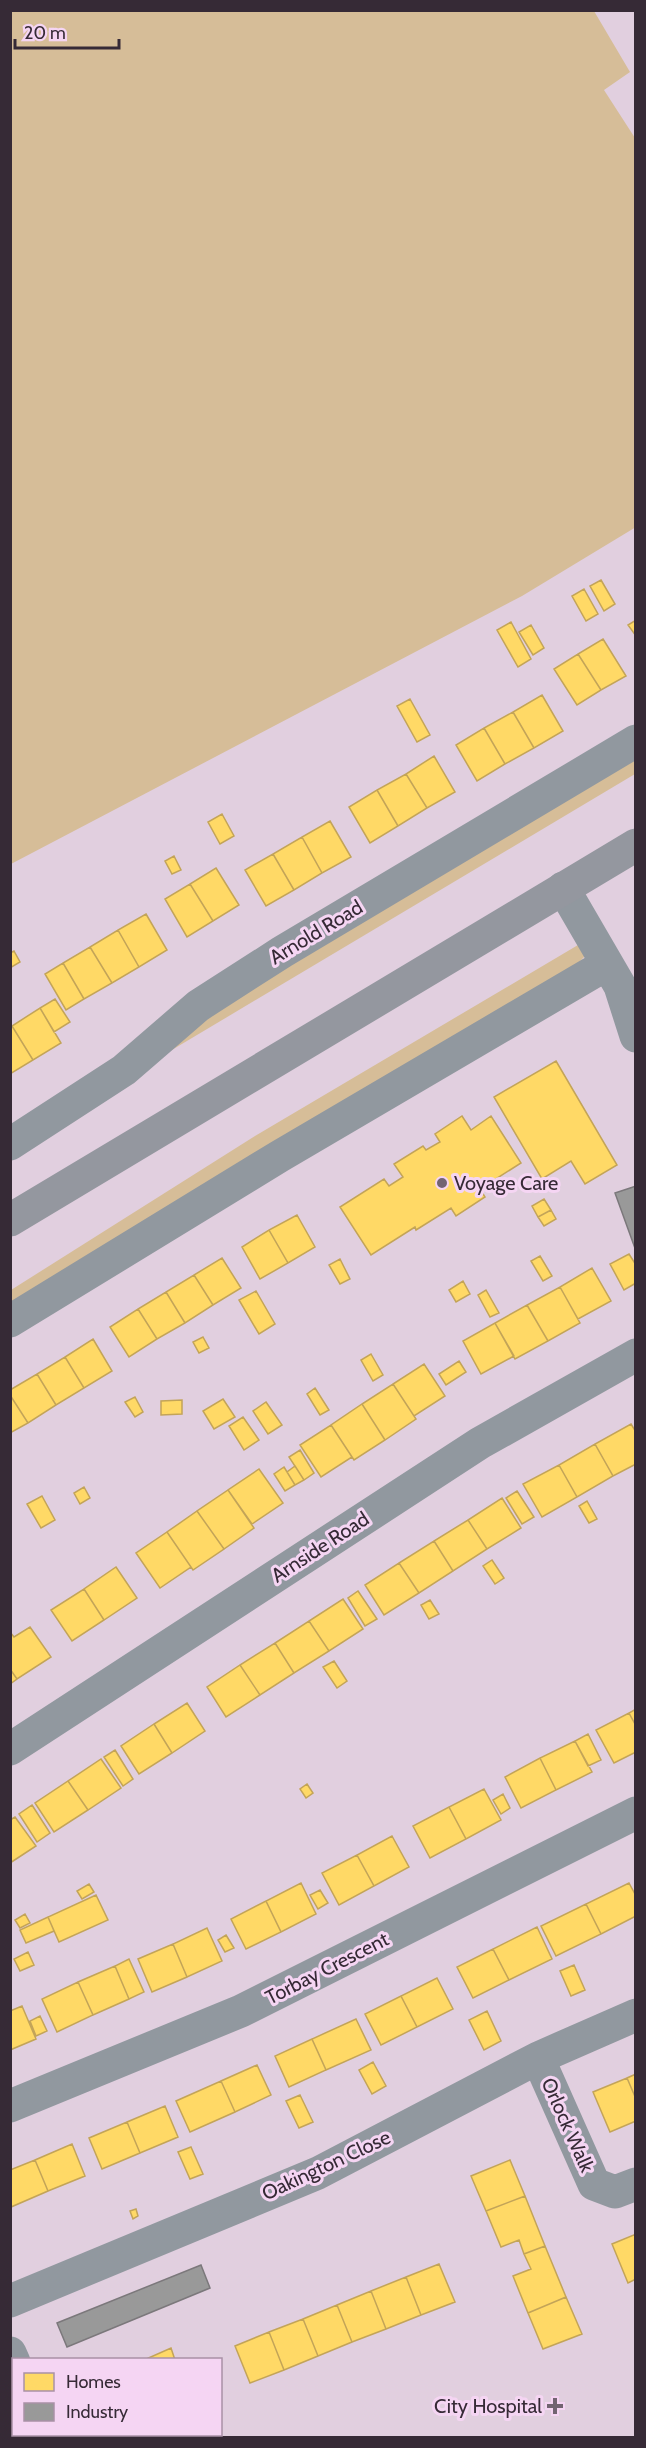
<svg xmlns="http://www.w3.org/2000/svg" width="646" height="2448" viewBox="0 0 646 2448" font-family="Cabin,sans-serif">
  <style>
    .green { fill: #d6bd98 }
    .homes { fill: #ffd966; stroke: #c3a458; stroke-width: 1.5 }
    .industry { fill: #999; stroke: #7b787b; stroke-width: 1.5 }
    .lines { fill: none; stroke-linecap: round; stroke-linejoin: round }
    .minor { stroke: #91989f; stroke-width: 33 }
    .secondary { stroke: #94979f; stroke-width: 33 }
    .poi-dot { fill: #726471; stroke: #f5d5f3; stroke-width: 2 }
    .labels { text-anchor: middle; stroke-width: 6; stroke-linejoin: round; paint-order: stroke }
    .street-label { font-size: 20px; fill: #362a36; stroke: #f5d5f3 }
    .poi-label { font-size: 20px; fill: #362a36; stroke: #f5d5f3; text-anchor: start }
  </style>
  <rect width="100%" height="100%" fill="#e1cfdf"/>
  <path class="green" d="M 11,10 L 594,11 L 630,72 L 604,90 L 635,138 L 636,527 L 522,596 L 11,864 Z
    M 635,754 L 635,774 L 150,1063 L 210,1011 Z
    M 578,945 L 585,956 L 565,977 L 11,1307 L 11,1290 L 255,1136 Z"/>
  <path class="homes" d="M 601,580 L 615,604 L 604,611 L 590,586 Z
    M 584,589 L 598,614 L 586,621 L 572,596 Z
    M 636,620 L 636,636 L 628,625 Z
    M 511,622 L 531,659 L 518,667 L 497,630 Z
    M 531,625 L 544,648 L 533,655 L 519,632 Z
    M 603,639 L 626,676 L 601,690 L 578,654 Z
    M 578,654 L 601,690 L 577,705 L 554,669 Z
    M 542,695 L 563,731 L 534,748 L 513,712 Z
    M 410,699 L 430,735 L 417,742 L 397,706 Z
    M 513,712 L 534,748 L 505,764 L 484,728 Z
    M 484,728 L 505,764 L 477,781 L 456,745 Z
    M 434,756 L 455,792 L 427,808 L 406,774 Z
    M 406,774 L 427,808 L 398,826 L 377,790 Z
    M 377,790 L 398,826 L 370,843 L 349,807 Z
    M 222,814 L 234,836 L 220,844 L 208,822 Z
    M 330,821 L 351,857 L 322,873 L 302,837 Z
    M 302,837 L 322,873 L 294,890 L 273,854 Z
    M 273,854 L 294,890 L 266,906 L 245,870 Z
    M 174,856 L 181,870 L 172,874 L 165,861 Z
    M 216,868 L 239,905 L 213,921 L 190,884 Z
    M 190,884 L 213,921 L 187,937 L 165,899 Z
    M 146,914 L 167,950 L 139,967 L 118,930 Z
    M 118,930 L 139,967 L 112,983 L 90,947 Z
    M 90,947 L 112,983 L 84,999 L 63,963 Z
    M 14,951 L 20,962 L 10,968 L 10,953 Z
    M 63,963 L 84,999 L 66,1010 L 45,974 Z
    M 55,999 L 70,1022 L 54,1032 L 40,1008 Z
    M 40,1008 L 61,1043 L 33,1060 L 12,1026 Z
    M 12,1026 L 33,1060 L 10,1074 L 10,1027 Z
    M 556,1061 L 617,1165 L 585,1184 L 571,1161 L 542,1179 L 494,1097 Z
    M 462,1116 L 471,1130 L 491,1116 L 521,1163 L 480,1189 L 485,1197 L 456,1216 L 451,1208 L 416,1230 L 415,1227 L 371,1255 L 340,1207 L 384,1179 L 389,1186 L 403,1177 L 394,1164 L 423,1146 L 426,1150 L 440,1142 L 435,1134 Z
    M 544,1199 L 551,1210 L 538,1217 L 532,1206 Z
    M 551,1210 L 556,1219 L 544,1226 L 538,1217 Z
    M 297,1215 L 315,1247 L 288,1263 L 269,1230 Z
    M 269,1230 L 288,1263 L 260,1279 L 242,1247 Z
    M 629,1254 L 636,1265 L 636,1283 L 624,1290 L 610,1264 Z
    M 540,1256 L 552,1276 L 543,1281 L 531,1261 Z
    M 222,1258 L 241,1288 L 213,1305 L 194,1275 Z
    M 340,1259 L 350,1279 L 340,1284 L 329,1265 Z
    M 592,1268 L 611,1301 L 578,1319 L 560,1287 Z
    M 194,1275 L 213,1305 L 185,1323 L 166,1292 Z
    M 463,1281 L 470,1294 L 456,1302 L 449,1290 Z
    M 560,1287 L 580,1323 L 548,1341 L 527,1305 Z
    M 486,1290 L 499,1313 L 490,1317 L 478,1295 Z
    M 256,1291 L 275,1324 L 259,1334 L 239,1300 Z
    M 166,1292 L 185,1323 L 157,1339 L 138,1309 Z
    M 527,1305 L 548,1341 L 515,1359 L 495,1323 Z
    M 138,1309 L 157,1339 L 129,1357 L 110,1327 Z
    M 495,1323 L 514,1356 L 481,1374 L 463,1341 Z
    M 203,1337 L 209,1348 L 199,1353 L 193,1342 Z
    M 93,1339 L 112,1371 L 84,1388 L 65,1357 Z
    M 371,1354 L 383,1375 L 373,1381 L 361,1360 Z
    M 65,1357 L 84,1388 L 56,1405 L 37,1374 Z
    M 459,1361 L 466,1372 L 446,1385 L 439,1374 Z
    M 424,1364 L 445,1396 L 414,1416 L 393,1384 Z
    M 37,1374 L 56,1405 L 28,1423 L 10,1395 L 10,1390 Z
    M 393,1384 L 416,1419 L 385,1440 L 362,1404 Z
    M 315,1388 L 329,1410 L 320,1415 L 307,1394 Z
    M 10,1395 L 28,1423 L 10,1433 Z
    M 135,1397 L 143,1412 L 135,1417 L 125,1402 Z
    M 223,1399 L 235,1417 L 214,1429 L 203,1411 Z
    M 182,1400 L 182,1414 L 161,1415 L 161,1401 Z
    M 266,1402 L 282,1425 L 268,1434 L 253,1411 Z
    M 362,1404 L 385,1440 L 354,1460 L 331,1425 Z
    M 243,1417 L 259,1440 L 244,1450 L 229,1426 Z
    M 631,1424 L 636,1432 L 636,1464 L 613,1476 L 595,1444 Z
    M 331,1425 L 352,1457 L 321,1477 L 300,1445 Z
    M 595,1444 L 613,1476 L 577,1497 L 559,1465 Z
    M 300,1450 L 314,1473 L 304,1480 L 289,1457 Z
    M 559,1465 L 577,1497 L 542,1517 L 523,1484 Z
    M 295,1466 L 304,1480 L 295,1485 L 287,1472 Z
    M 284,1467 L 295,1485 L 285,1491 L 274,1474 Z
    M 259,1469 L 283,1503 L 252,1524 L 228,1490 Z
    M 84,1487 L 90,1498 L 80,1504 L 74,1493 Z
    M 228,1490 L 254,1528 L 224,1549 L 197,1511 Z
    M 517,1491 L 534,1517 L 522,1524 L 506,1498 Z
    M 42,1496 L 55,1520 L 41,1528 L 27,1504 Z
    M 502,1498 L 521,1528 L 487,1549 L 468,1520 Z
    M 587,1501 L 597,1519 L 589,1523 L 579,1506 Z
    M 197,1511 L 224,1549 L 193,1570 L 167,1532 Z
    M 468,1520 L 487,1549 L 453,1571 L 434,1541 Z
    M 167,1532 L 191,1567 L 160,1588 L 136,1553 Z
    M 434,1541 L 453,1571 L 419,1593 L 399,1563 Z
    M 492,1560 L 504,1578 L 495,1584 L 483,1566 Z
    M 399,1563 L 419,1593 L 384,1615 L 365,1585 Z
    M 116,1567 L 137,1598 L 104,1620 L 84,1589 Z
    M 84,1589 L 104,1620 L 72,1641 L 51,1610 Z
    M 358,1591 L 377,1619 L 365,1626 L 348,1598 Z
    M 343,1599 L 363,1629 L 329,1651 L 309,1621 Z
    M 430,1600 L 439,1614 L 429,1619 L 421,1605 Z
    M 309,1621 L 329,1651 L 294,1673 L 275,1643 Z
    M 30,1627 L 51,1657 L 17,1679 L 10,1669 L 10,1632 L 14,1637 Z
    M 275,1643 L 294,1673 L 260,1695 L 240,1665 Z
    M 334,1661 L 347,1681 L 337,1688 L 323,1667 Z
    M 240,1665 L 260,1695 L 226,1717 L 207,1687 Z
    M 10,1669 L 17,1679 L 10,1684 Z
    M 187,1703 L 205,1731 L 172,1753 L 154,1724 Z
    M 636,1709 L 636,1726 L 629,1713 Z
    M 629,1713 L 636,1726 L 636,1752 L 614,1763 L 596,1730 Z
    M 154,1724 L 172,1753 L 139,1774 L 121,1746 Z
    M 588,1734 L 601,1760 L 588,1766 L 575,1741 Z
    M 575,1741 L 592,1772 L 556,1790 L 540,1758 Z
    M 115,1750 L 133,1779 L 123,1786 L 104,1757 Z
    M 540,1758 L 556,1790 L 521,1808 L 505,1777 Z
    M 101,1759 L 121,1788 L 88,1810 L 68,1781 Z
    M 68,1781 L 88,1810 L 54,1832 L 35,1803 Z
    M 307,1784 L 313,1793 L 306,1798 L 300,1789 Z
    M 484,1789 L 501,1820 L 466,1839 L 449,1807 Z
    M 503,1794 L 510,1808 L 501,1814 L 493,1800 Z
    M 32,1805 L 50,1833 L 37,1842 L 19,1814 Z
    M 449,1807 L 466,1839 L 430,1858 L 413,1826 Z
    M 15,1817 L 36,1846 L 10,1863 L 10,1820 Z
    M 392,1836 L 409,1867 L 374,1886 L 357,1855 Z
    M 357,1855 L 374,1886 L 339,1905 L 322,1873 Z
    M 301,1883 L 316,1914 L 281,1932 L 266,1901 Z
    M 629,1883 L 636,1896 L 636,1916 L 601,1934 L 586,1904 Z
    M 89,1884 L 94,1892 L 82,1899 L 77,1891 Z
    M 320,1890 L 328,1903 L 318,1909 L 310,1895 Z
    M 96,1895 L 108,1920 L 59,1942 L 48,1917 Z
    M 266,1901 L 281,1932 L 246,1949 L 231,1919 Z
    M 586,1904 L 601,1934 L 556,1956 L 541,1926 Z
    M 25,1914 L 30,1923 L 20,1928 L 15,1920 Z
    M 48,1917 L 54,1931 L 26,1943 L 20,1930 Z
    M 537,1927 L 552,1959 L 509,1980 L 493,1949 Z
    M 207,1928 L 222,1961 L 187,1977 L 173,1944 Z
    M 226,1935 L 234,1948 L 225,1952 L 218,1940 Z
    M 173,1944 L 187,1977 L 152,1992 L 138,1959 Z
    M 493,1949 L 509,1980 L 473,1998 L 457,1967 Z
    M 28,1952 L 34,1965 L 20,1971 L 14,1959 Z
    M 129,1959 L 144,1992 L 129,1999 L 115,1966 Z
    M 574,1965 L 585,1990 L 571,1996 L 560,1971 Z
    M 115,1966 L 129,1999 L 93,2015 L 78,1982 Z
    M 437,1978 L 453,2009 L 417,2027 L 401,1996 Z
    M 78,1982 L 93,2015 L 57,2032 L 42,1999 Z
    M 401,1996 L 417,2027 L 381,2045 L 365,2014 Z
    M 22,2006 L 36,2039 L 10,2050 L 10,2011 Z
    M 487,2011 L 501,2041 L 484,2050 L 469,2020 Z
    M 40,2016 L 47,2031 L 36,2036 L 30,2021 Z
    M 356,2019 L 371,2050 L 326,2070 L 312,2039 Z
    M 312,2039 L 326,2070 L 289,2087 L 275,2056 Z
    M 373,2062 L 386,2086 L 372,2094 L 359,2070 Z
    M 257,2065 L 271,2095 L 235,2112 L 221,2081 Z
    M 636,2074 L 636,2099 L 627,2078 Z
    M 627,2078 L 636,2099 L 636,2121 L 610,2132 L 593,2092 Z
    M 221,2081 L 235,2112 L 190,2132 L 176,2101 Z
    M 300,2095 L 313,2122 L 299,2128 L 286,2101 Z
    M 165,2106 L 178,2137 L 140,2153 L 127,2122 Z
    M 127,2122 L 140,2153 L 102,2169 L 89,2138 Z
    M 72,2144 L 85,2176 L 48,2191 L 35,2160 Z
    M 191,2147 L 203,2174 L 190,2179 L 178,2152 Z
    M 35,2160 L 48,2191 L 11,2207 L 10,2170 Z
    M 510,2160 L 525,2196 L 486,2211 L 471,2176 Z
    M 525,2196 L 545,2246 L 524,2254 L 519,2240 L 501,2247 L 486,2211 Z
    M 136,2209 L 138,2216 L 133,2219 L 130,2211 Z
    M 636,2234 L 636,2279 L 628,2283 L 612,2244 Z
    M 545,2246 L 566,2297 L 528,2313 L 513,2276 L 531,2269 L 524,2254 Z
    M 439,2264 L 455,2302 L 421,2315 L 406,2277 Z
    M 406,2277 L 421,2315 L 386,2329 L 371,2291 Z
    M 371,2291 L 386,2329 L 352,2342 L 337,2305 Z
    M 566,2297 L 582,2334 L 543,2349 L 528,2313 Z
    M 337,2305 L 352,2342 L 318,2356 L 303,2319 Z
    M 303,2319 L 318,2356 L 284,2370 L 269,2332 Z
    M 269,2332 L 284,2370 L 250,2383 L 235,2346 Z
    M 171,2348 L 175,2360 L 144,2360 Z
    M 165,2434 L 207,2434 L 208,2438 L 166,2438 Z"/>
  <path class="industry" d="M 636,1186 L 636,1251 L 615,1193 Z
    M 201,2265 L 210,2288 L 67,2347 L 57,2323 Z"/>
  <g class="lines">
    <path class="minor" d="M 563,888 L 620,986 L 636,1036
      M 10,1144 L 124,1070 L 198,1006 L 282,952 L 636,741
      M 10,1321 L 280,1156 L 607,964
      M 10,1749 L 480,1443 L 636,1355
      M 538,2058 L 594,2184 L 615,2192 L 636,2184
      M 10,2106 L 241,2011 L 636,1813
      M 10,2301 L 318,2173 L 538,2058 L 636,2015
      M 10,2353 L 14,2362
      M 31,2434 L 32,2438"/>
    <path class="secondary" d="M 10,1220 L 636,845"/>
  </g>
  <g class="poi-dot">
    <circle cx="442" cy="1183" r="6"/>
    <path d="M552 2397h6v6h6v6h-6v6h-6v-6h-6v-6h6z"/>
  </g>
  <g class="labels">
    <g class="street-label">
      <text transform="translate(316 932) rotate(-31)" y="7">Arnold Road</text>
      <text transform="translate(320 1547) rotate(-33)" y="7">Arnside Road</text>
      <text transform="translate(327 1968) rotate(-27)" y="7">Torbay Crescent</text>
      <text transform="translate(568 2125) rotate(66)" y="7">Orlock Walk</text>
      <text transform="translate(326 2165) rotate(-25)" y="7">Oakington Close</text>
    </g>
    <g class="poi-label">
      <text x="454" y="1190">Voyage Care</text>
      <text x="542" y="2413" text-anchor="end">City Hospital</text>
    </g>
  </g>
  <rect width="646" height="2448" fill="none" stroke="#362a36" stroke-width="24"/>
  <rect x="12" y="2358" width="210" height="78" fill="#f5d5f3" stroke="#a991a7" stroke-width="1.5"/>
  <rect x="24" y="2373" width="30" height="18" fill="#ffd966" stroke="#a991a7" stroke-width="1.5"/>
  <text x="66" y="2388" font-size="18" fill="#362a36">Homes</text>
  <rect x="24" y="2403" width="30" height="18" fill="#999999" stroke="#a991a7" stroke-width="1.5"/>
  <text x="66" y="2418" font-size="18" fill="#362a36">Industry</text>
  <path d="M15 39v9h104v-9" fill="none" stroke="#362a36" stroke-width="3"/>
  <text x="24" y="39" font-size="18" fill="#362a36" stroke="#f5d5f3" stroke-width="4.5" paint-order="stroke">20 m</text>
</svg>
